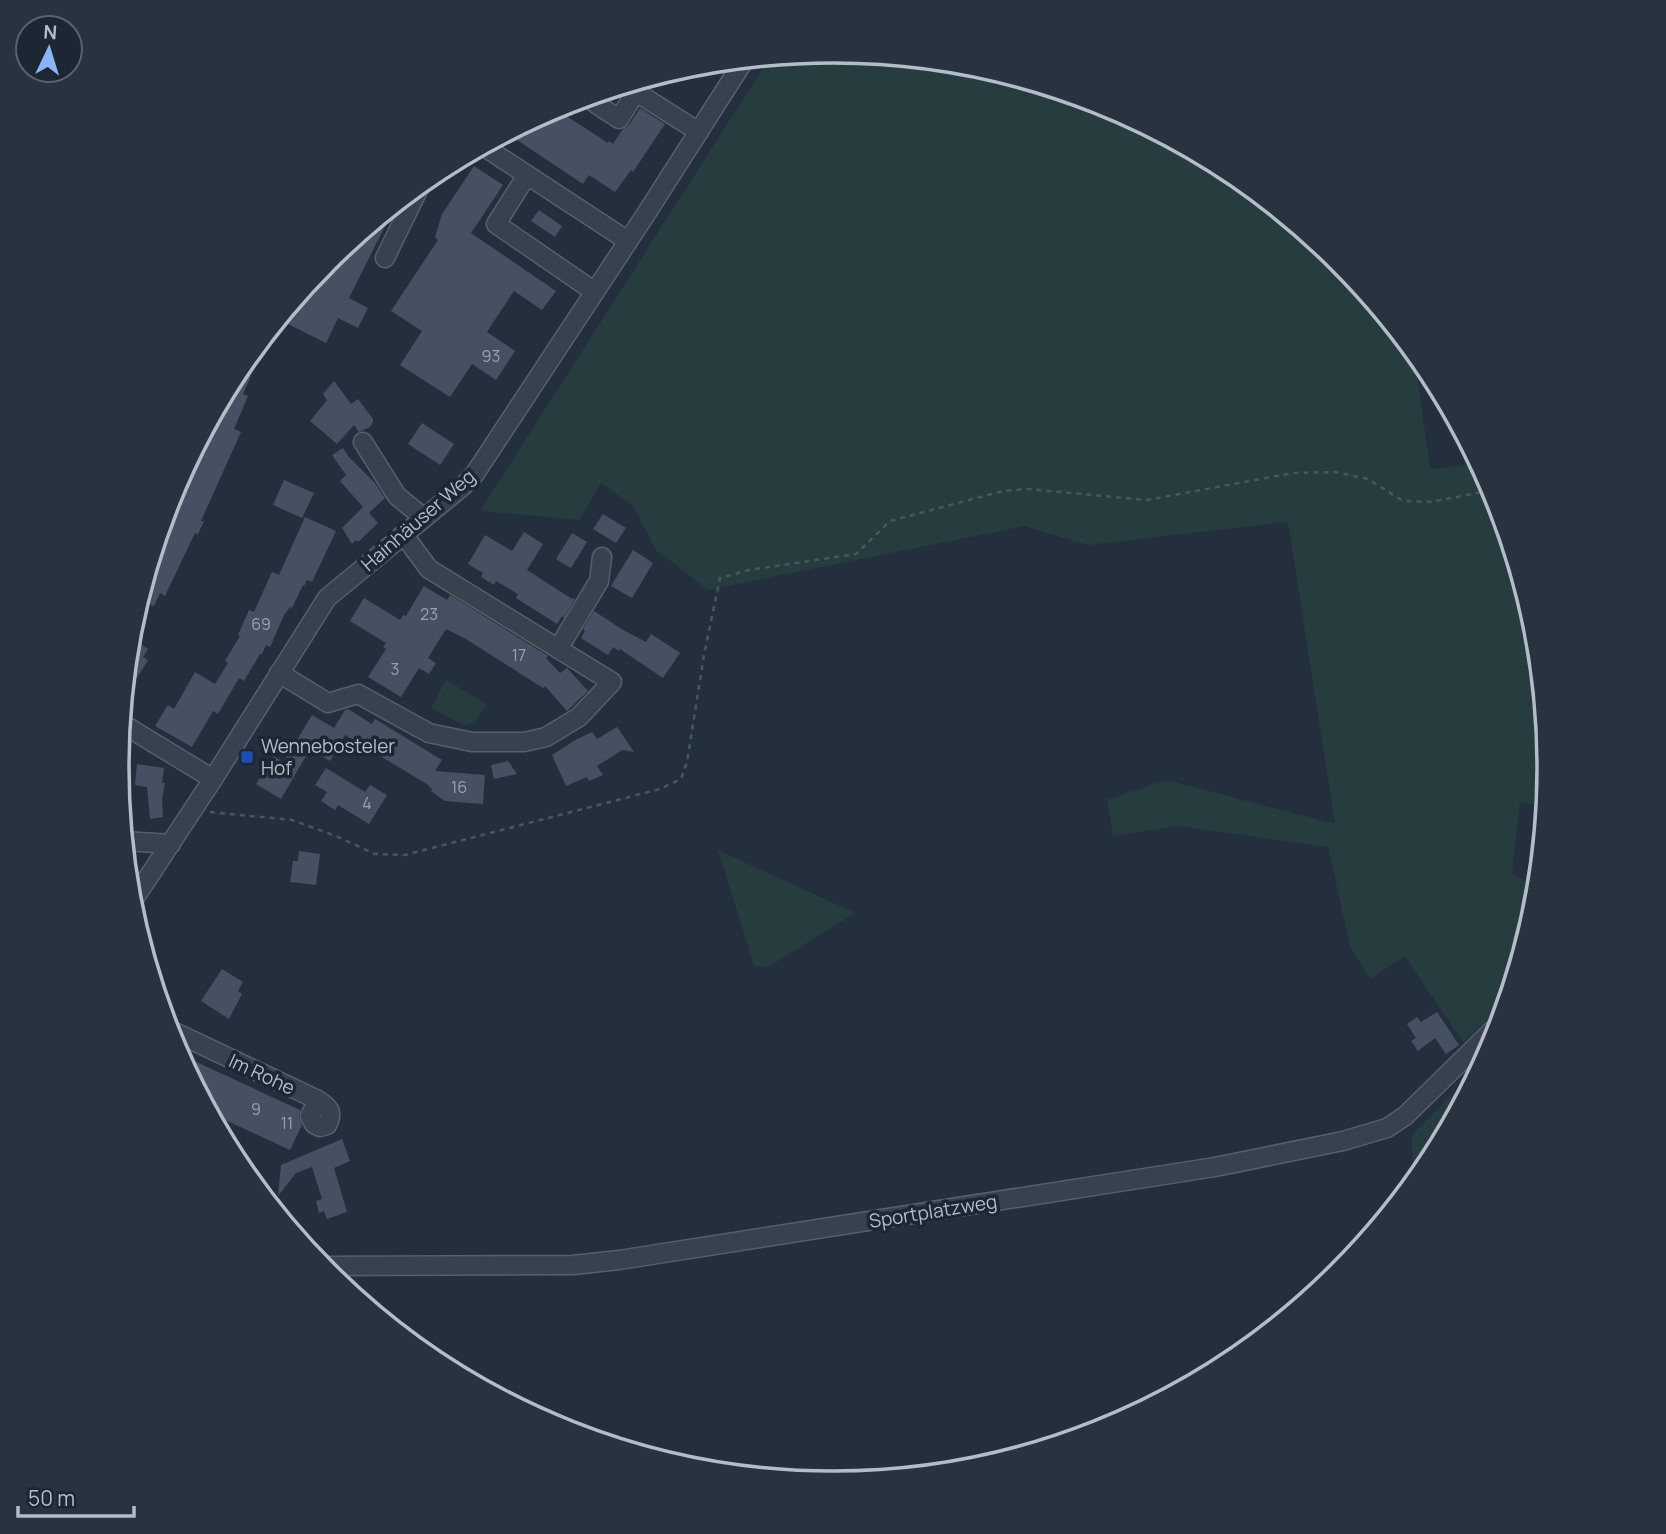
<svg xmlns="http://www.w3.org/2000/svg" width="1666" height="1534" viewBox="0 0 1666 1534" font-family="Manrope,sans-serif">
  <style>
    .green { fill: #263c3f }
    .building { fill: #455162 }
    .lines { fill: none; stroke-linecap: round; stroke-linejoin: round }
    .minor-casing { stroke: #565f6c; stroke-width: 21 }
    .path { stroke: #44595c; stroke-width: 2.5; stroke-dasharray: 5 5; stroke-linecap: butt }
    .minor { stroke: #38414e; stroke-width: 18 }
    .transit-dot { fill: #1a4fb4; stroke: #1d2633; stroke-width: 2.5 }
    .labels { text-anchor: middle; stroke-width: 7; stroke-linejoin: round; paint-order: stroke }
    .number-label { font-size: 16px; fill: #98a1af }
    .street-label { font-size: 19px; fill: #b4bcc9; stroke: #1d2633 }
    .poi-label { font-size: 19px; fill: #b4bcc9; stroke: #1d2633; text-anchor: start }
    .rim { fill: none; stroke: #b4bcc9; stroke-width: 3.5 }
  </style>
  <rect width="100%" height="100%" fill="#242f3e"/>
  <path class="green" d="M 833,51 L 973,65 L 1107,105 L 1231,172 L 1340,261 L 1414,351 L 1430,469 L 1479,464 L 1495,493 L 1536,628 L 1549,767 L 1545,806 L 1520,802 L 1512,873 L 1537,889 L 1535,907 L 1506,1004 L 1463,1042 L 1405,956 L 1370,979 L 1350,946 L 1328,847 L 1178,826 L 1113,836 L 1107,800 L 1167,780 L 1335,824 L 1288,522 L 1088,545 L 1024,526 L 708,590 L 656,550 L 633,506 L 601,483 L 579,520 L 480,511 L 770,57 Z
    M 446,680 L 487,704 L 475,722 L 463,725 L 431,708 Z
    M 718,850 L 855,913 L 768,967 L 754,966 Z
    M 1483,1063 L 1428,1165 L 1413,1184 L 1412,1135 Z"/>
  <path class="building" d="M 554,108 L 608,143 L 609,141 L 613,144 L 622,130 L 629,125 L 640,108 L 665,124 L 633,172 L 631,170 L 615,192 L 589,175 L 583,184 L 514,138 L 523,125 Z
    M 474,166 L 503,185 L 471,233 L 556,291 L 542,310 L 514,291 L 487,332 L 515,351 L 496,380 L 472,364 L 450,397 L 400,365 L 422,331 L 391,311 L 438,240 L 435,237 L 442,214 Z
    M 397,202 L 349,298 L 368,308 L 358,328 L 338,318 L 326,343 L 278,319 L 327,260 Z
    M 539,210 L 562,226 L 555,237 L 531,221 Z
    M 238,371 L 251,376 L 243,394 L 248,396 L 234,429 L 241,432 L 201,521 L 204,521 L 198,534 L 195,533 L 165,596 L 160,593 L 154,606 L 139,600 L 161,526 L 173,505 L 183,478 L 189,469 L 199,443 L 200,444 L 210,421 L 232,380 L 234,381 Z
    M 334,381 L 351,404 L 358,399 L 373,419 L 373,422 L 370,427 L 359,432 L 354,425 L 337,444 L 310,421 L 327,400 L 323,394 Z
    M 422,423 L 454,444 L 440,465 L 408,444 Z
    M 343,448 L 348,456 L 375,483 L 385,498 L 369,513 L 378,523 L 358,542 L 356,540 L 352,544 L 342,528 L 363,507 L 340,481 L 346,475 L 332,455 Z
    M 284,480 L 314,493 L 302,518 L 273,505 Z
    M 603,514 L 626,528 L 616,543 L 593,529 Z
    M 305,517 L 336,531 L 312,582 L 307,580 L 304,586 L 303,585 L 292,608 L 290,607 L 284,615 L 270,647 L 266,645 L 262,654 L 260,654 L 244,681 L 239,678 L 218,714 L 213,711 L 192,747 L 155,726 L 168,705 L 174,709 L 195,672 L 215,684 L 228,663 L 225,661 L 240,636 L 238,635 L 249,610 L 254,612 L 272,572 L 279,575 Z
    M 524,532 L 543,544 L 527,570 L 572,599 L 573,598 L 575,599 L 564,618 L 562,616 L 557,624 L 516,598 L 518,594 L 496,581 L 494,585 L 481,577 L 483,573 L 468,564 L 485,535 L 512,551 Z
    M 572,533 L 587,542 L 571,568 L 556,559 Z
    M 633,550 L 653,563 L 632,598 L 611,586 Z
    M 424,586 L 447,600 L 450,595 L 548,656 L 546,658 L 560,673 L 567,668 L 588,691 L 567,711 L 545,686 L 543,688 L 466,639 L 446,629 L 428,658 L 436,663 L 429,674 L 419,668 L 401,697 L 368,677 L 386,649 L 383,647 L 386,643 L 350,621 L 364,598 L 400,620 L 403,615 L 406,616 Z
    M 594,611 L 623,630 L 646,642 L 651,634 L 680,653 L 663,678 L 620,649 L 619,651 L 613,647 L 608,655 L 581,638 L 585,631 L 583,629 Z
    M 130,637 L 148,649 L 143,657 L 148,660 L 137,678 L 126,671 Z
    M 348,709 L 372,724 L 375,719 L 442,760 L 435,771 L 485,775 L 483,804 L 445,801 L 431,791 L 432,789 L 427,784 L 345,735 L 330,761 L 310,749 L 281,799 L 256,784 L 273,756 L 284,762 L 312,715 L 334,728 L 345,710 Z
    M 617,727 L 634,752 L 622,750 L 597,766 L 603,775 L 589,781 L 587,777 L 566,786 L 552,755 L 577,739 L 592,732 L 597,739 Z
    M 508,761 L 517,774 L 494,779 L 491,765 Z
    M 137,764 L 164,768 L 162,783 L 165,783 L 162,799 L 163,817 L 150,819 L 147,787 L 135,785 Z
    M 326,768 L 365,792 L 370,785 L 387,795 L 369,824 L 338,805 L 335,810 L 321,801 L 327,792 L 315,785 Z
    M 299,851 L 320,854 L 316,885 L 290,882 L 293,861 L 298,861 Z
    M 222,969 L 243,982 L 238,991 L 242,994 L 229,1019 L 201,1001 Z
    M 1437,1012 L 1459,1045 L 1446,1054 L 1435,1038 L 1418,1051 L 1411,1041 L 1416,1038 L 1407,1024 L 1417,1017 L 1421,1022 Z
    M 177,1053 L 300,1110 L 299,1117 L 302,1125 L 290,1150 L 210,1113 L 207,1109 L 213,1096 L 196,1088 Z
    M 342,1139 L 350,1161 L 334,1168 L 347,1212 L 327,1219 L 324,1211 L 319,1213 L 316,1201 L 322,1199 L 312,1167 L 296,1173 L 278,1196 L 281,1165 Z"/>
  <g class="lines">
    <defs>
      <path id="minor" d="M 596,104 L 619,119 L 636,92 L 699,132
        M 483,146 L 628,241
        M 527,175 L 496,224 L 595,292
        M 385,258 L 422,182
        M 363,442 L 397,496 L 424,518
        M 558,649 L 599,581 L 602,557
        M 279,673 L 328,703 L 358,694 L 429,733 L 472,742 L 524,742 L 546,737 L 579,717 L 612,682 L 429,569 L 403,534
        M 121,723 L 213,779
        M 124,841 L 171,844
        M 130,905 L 213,779 L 327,598 L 463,486 L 474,475 L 646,214 L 745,59
        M 168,1029 L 318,1100 C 329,1107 334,1112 327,1125 L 320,1127 L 314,1124 L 310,1116 L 318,1100
        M 320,1266 L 573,1265 L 619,1260 L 1215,1167 L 1343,1141 L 1387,1128 L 1405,1116 L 1500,1023"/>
    </defs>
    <use href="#minor" class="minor-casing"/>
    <path class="path" d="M 210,812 L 292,820 L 336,836 L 375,854 L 405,855 L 660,789 L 681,779 L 687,762 L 704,655 L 720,578 L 749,570 L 856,554 L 890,521 L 1003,491 L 1028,489 L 1147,500 L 1293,473 L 1335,472 L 1368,479 L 1403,501 L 1431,502 L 1493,490"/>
    <use href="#minor" class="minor"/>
  </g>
  <rect class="transit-dot" x="240" y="750" width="14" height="14" rx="3.5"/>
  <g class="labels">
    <g class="number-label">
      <text x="491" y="362">93</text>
      <text x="429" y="620">23</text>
      <text x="261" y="630">69</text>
      <text x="519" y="661">17</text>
      <text x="395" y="675">3</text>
      <text x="459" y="793">16</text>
      <text x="367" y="809">4</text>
      <text x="256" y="1115">9</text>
      <text x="287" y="1129">11</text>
    </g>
    <g class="street-label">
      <text transform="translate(418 520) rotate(-41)" y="7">Hainhäuser Weg</text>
      <text transform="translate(262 1074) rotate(25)" y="7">Im Rohe</text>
      <text transform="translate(933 1211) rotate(-9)" y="7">Sportplatzweg</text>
    </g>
    <g class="poi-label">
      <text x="261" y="753">Wennebosteler<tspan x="261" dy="22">Hof</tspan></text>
    </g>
  </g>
  <path d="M0 0H1666V1534H0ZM129 767a704 704 0 1 1 1408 0a704 704 0 1 1-1408 0Z" fill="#29323f" fill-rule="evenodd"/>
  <path class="rim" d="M129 767a704 704 0 1 1 1408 0a704 704 0 1 1-1408 0Z"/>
  <g transform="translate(49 49) rotate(4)"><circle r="33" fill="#1d2633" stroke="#59626f" stroke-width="2"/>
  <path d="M0-5L12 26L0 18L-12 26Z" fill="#8ab4f8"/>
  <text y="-10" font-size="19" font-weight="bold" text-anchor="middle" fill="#b4bcc9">N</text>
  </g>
  <path d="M18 1506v10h116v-10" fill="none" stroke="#b4bcc9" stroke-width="3.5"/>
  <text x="28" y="1506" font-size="21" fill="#b4bcc9" stroke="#1d2633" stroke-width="5" paint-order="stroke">50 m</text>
</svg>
